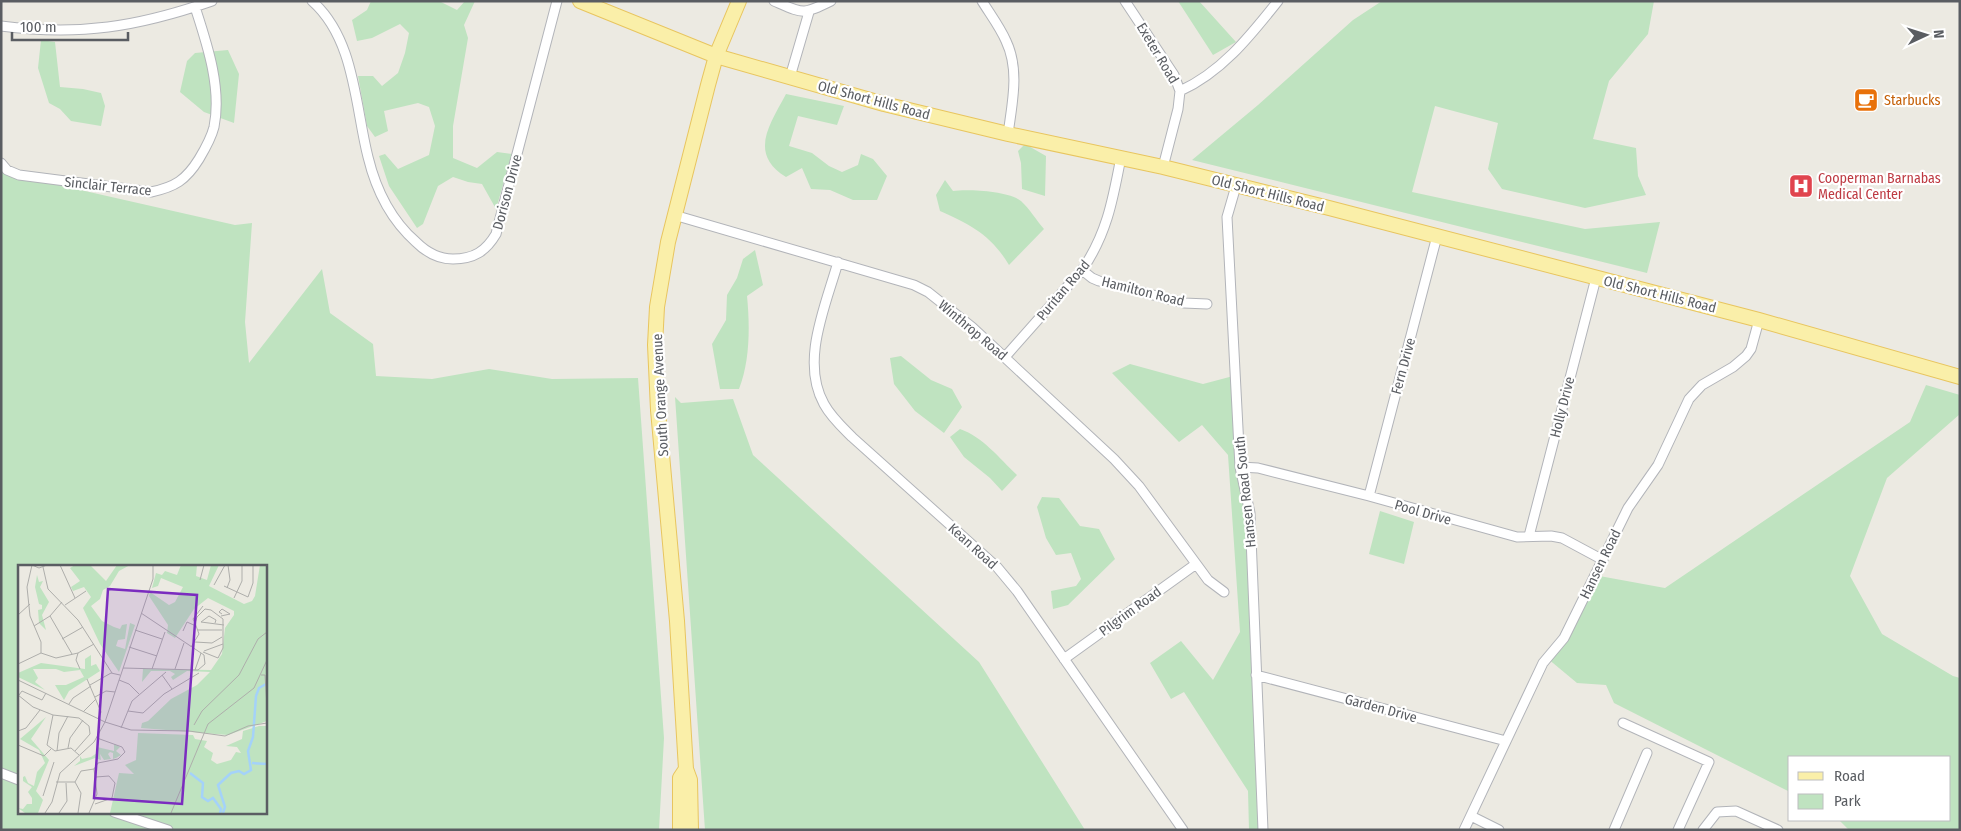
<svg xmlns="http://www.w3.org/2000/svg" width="1961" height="831" viewBox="0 0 1961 831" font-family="'Fira Sans Condensed',sans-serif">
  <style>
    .green { fill: #bfe3c0; fill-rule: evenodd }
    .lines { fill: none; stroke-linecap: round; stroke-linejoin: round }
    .street-casing { stroke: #b2b4b9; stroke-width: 11 }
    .primary-casing { stroke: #e8c55f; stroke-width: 16 }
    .street { stroke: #fff; stroke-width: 9 }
    .primary { stroke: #faefa9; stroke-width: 14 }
    .labels { text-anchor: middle; stroke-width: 4.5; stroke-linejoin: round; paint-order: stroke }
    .street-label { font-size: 14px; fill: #5a5d62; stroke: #fff }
    .food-label { font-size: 14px; fill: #c56008; stroke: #fff; text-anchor: start }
    .health-label { font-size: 14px; fill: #be3a42; stroke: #fff; text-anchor: start }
    .inset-river { fill: none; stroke: #a4d2f9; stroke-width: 2.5 }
    .inset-road { fill: none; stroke: #aeaeab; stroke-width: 1 }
    .view { fill: #7b2cbf; fill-opacity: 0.15; stroke: #7b2cbf; stroke-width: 2.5 }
    .inset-edge { fill: none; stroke: #5a5d62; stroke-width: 2.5 }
  </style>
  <rect width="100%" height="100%" fill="#eceae2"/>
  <path class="green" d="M 371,1 L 441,2 L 457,10 L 465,1 L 475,1 L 464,25 L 468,38 L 453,126 L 453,158 L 477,168 L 497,152 L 512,154 L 496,209 L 482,184 L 468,182 L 453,177 L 438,186 L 423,224 L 417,228 L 389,186 L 379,156 L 385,154 L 398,169 L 429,155 L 435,126 L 429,107 L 418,103 L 384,111 L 388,131 L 375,137 L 367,126 L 358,76 L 373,76 L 382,86 L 398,73 L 405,53 L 409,33 L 400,24 L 372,38 L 357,41 L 352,20 L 367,10 Z
    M 1178,1 L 1199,1 L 1236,42 L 1213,55 Z
    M 1382,1 L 1654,1 L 1648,34 L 1609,81 L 1593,139 L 1636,148 L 1638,176 L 1646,195 L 1585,208 L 1502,189 L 1488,169 L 1498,123 L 1435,106 L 1412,192 L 1585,229 L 1660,222 L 1647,273 L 1192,160 L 1258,105 L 1353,20 Z
    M 41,40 L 55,42 L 60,87 L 83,89 L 101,93 L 105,106 L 101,126 L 71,121 L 60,109 L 49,103 L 38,68 Z
    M 228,50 L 239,74 L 234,123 L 204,112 L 180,92 L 187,61 L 195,53 Z
    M 786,94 L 844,106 L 837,125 L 798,116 L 789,146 L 812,153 L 829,166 L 842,172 L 858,165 L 861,154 L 873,159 L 887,176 L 877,200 L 853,200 L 830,190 L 811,189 L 802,168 L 786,177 C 748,154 770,124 786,94 Z
    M 1025,144 L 1046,156 L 1045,196 L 1022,189 L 1021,163 L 1018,151 Z
    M 1,172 L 235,225 L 252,223 L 245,322 L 249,363 L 322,269 L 330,313 L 373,344 L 376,376 L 432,379 L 489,369 L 552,379 L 638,378 L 664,738 L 659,830 L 1,830 ZM 19,566 L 265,566 L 265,812 L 19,812 Z
    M 945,180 L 953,191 C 968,189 1009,191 1021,201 C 1030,209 1036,220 1044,229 L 1009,265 C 991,235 971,225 940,211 L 936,195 Z
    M 755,250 L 763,285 L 747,296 C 750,326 750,361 739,389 L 720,389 L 712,344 L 726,320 L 727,295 L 737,278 L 743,259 Z
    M 901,356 L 931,380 L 952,389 L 962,407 L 944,433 L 915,411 L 894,384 L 890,358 Z
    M 1130,364 L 1203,384 L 1237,375 L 1263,830 L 1249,830 L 1248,791 L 1184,692 L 1171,699 L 1150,663 L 1181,641 L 1213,680 L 1240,632 L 1228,455 L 1202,425 L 1179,442 L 1112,373 Z
    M 1926,385 L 1960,395 L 1960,414 L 1887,478 L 1850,576 L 1882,634 L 1953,676 L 1960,678 L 1960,830 L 1849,830 L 1839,820 L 1950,820 L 1950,757 L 1790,757 L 1790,792 L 1614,703 L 1606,685 L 1577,683 L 1547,658 L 1594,575 L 1665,588 L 1910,422 Z
    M 675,397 L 681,403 L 733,399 L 753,455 L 979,662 L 1085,830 L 705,830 Z
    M 960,429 C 983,437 999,458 1017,475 L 1002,491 L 990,478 L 964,457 L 950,437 Z
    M 1042,497 L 1059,498 L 1080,526 L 1099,529 L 1115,559 L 1068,605 L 1053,609 L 1051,591 L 1076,586 L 1081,579 L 1071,553 L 1056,555 L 1046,538 L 1037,507 Z
    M 1380,511 L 1414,522 L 1404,564 L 1369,554 Z"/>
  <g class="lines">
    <defs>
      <path id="street" d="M 312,1 C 355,39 355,106 368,157 C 376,190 391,220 416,242 C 426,252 438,259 453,259 C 474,259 486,251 496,234 L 557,1
        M 774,1 C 804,14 802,15 831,1
        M 982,1 C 990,14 1000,27 1006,41 C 1020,70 1012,104 1008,134
        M 1125,1 L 1174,75 L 1180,91 L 1178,109 L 1163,167
        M 1,26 C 80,36 137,27 212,1
        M 790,77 L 809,12
        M 1180,91 C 1222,72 1250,36 1278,1
        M 1,163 L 7,170 L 19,175 L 151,192 C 175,187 186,180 199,159 C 205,149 211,139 214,127 C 222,88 207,44 195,7
        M 1236,186 L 1227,217 L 1240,467 L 1250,513 L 1263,830
        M 674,215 L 914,285 L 928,292 L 972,327 L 1114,459 L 1139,486 L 1208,580 L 1224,592
        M 838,262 C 826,305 800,361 824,404 C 831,417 842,427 852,437 L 997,567 L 1017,591 L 1183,830
        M 1082,270 L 1092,278 L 1099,281 L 1184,303 L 1207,304
        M 1005,357 L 1082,270 C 1107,234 1113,199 1121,157
        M 1240,467 L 1258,468 L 1369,496 L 1517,537 L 1551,536 L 1562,538 L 1603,560
        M 1369,496 L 1437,236
        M 1529,536 L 1596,278
        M 1064,659 L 1196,564
        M 1256,675 L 1506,741
        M 1623,723 L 1709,762 L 1678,830
        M 1,773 L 19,780
        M 114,812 L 168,830
        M 1471,816 L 1499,830
        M 1464,830 L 1543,663 L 1564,638 L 1628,508 L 1658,465 L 1689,399 L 1702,385 L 1733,367 L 1746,356 L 1751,349 L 1759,320
        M 1614,830 L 1647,753
        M 1703,830 L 1717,812 L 1736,811 L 1778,830"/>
      <path id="primary" d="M 580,1 L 716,56 L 884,104 L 1008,134 L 1163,167 L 1329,208 L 1759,320 L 1960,377
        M 680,830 L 680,778 L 686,769
        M 691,830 L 690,780 L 686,769 L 677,621 L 658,410 L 655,345 L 657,307 L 668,242 L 708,85 L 716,56 L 739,1"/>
    </defs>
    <use href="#street" class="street-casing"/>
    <use href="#primary" class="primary-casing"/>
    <use href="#street" class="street"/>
    <use href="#primary" class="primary"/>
  </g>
  <defs>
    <symbol id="cafe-square" viewBox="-11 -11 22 22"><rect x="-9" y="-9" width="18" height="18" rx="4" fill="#e8710a" stroke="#fff"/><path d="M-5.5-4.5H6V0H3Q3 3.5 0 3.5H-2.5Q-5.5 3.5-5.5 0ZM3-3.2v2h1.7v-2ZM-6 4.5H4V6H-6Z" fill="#fff"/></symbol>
    <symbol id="hospital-square" viewBox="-11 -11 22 22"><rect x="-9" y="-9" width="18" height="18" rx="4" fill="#e0444e" stroke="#fff"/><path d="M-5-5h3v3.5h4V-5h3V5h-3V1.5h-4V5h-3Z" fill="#fff"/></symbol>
  </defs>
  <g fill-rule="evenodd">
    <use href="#cafe-square" x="1852" y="86" width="28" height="28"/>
    <use href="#hospital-square" x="1787" y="172" width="28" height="28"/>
  </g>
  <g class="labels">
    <g class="street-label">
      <text transform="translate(1158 53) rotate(59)" y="5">Exeter Road</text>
      <text transform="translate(874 100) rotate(15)" y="5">Old Short Hills Road</text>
      <text transform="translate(108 186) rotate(6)" y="5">Sinclair Terrace</text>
      <text transform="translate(507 192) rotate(-75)" y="5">Dorison Drive</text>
      <text transform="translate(1268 193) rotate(14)" y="5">Old Short Hills Road</text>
      <text transform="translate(1063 290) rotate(-50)" y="5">Puritan Road</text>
      <text transform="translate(1143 291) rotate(14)" y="5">Hamilton Road</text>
      <text transform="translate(1660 294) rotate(14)" y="5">Old Short Hills Road</text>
      <text transform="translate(973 330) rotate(40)" y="5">Winthrop Road</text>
      <text transform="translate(1403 366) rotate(-75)" y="5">Fern Drive</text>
      <text transform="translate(660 395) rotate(-93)" y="5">South Orange Avenue</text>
      <text transform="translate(1562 407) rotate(-76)" y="5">Holly Drive</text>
      <text transform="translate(1245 492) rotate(-96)" y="5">Hansen Road South</text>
      <text transform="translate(1423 512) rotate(16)" y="5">Pool Drive</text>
      <text transform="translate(973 546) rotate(42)" y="5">Kean Road</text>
      <text transform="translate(1600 564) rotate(-64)" y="5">Hansen Road</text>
      <text transform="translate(1130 611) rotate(-36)" y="5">Pilgrim Road</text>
      <text transform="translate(1381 708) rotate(15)" y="5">Garden Drive</text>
    </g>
    <g class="food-label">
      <text x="1884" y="105">Starbucks</text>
    </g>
    <g class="health-label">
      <text x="1818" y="183">Cooperman Barnabas<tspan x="1818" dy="16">Medical Center</tspan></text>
    </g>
  </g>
  <g transform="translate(18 565)">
    <rect width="249" height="249" fill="#eceae2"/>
    <path d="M 57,0 L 72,0 L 88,16 L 99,0 L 112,0 L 101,6 L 92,21 L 85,25 L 82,34 L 73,41 L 84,56 L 96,62 L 102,64 L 104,60 L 109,59 L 107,74 L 100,75 L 98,81 L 107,84 L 112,58 L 117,60 L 101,107 L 82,79 L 65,43 L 73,32 L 66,22 L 55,26 L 53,22 L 62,16 L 52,3 ZM 163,0 L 179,0 L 178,11 L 189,15 L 193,0 L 201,0 L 191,21 L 226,39 L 234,36 L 237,31 L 242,0 L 249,0 L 249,156 L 210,170 L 123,163 L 124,158 L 130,156 L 153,134 L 179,120 L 192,107 L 169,106 L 155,115 L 153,112 L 157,109 L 152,106 L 133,106 L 124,117 L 125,104 L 193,105 L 204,89 L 207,63 L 216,50 L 216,46 L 190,33 L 176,44 L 157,73 L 149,68 L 150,60 L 131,31 L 132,27 L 151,40 L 157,37 L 165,22 L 143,13 L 140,21 L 134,23 L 138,8 L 144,10 L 147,6 L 159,10 ZM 19,10 L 21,17 L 25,16 L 22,22 L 31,37 L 24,50 L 28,65 L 21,58 L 20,45 L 24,44 L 24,40 L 21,39 L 17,22 ZM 73,90 L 73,101 L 78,99 L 82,106 L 51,126 L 46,135 L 37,120 L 48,120 L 66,112 L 62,105 L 46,107 L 38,104 L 15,104 L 20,113 L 17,117 L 27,125 L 0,112 L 0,108 L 23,98 L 67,104 L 67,94 ZM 28,152 L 13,174 L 31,195 L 18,226 L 25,235 L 20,248 L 7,248 L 0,243 L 5,244 L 9,239 L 14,239 L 14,233 L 10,227 L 14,222 L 5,216 L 5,212 L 7,211 L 10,218 L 16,221 L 19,207 L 27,198 L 21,185 L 2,174 ZM 241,161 L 249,161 L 249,248 L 92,248 L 101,208 L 116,209 L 107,200 L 118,195 L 120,168 L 175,170 L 177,174 L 189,176 L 186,182 L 195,188 L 193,195 L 199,199 L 213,195 L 218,187 L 223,188 L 219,182 L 208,181 L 224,174 L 225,166 ZM 96,179 L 102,182 L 98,186 L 103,190 L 98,193 L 95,194 L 95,188 L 92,187 L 90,189 L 93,194 L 86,195 L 82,189 L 83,195 L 77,193 L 56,201 L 62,196 L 62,191 L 64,194 L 73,192 L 79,188 L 79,182 L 96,186 Z" fill="#bfe3c0"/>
    <path class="inset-river" d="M 234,198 L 249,199M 172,208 L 185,218 L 184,232 L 190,236 L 195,233 L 203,244 L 202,248M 205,248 L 207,242 L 200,220 L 213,208 L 221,206 L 226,209 L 233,205 L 230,186 L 235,172 L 238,131 L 241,123 L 248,119"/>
    <path class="inset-road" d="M 14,0 L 9,22 L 12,51 L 23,77 L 23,88M 14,0 L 21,3 L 29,0M 42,0 L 57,33M 25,2 L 30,24 L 60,55 L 94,108M 182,15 L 186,0M 196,20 L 207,0M 206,21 L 230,32 L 235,18 L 235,0M 209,23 L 212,15 L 210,0M 216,33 L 224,16 L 224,0M 47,40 L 68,26M 0,50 L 12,39M 32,51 L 54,89M 203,51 L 212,49 L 204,44 L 201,47 L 204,49M 177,58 L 175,54 L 185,41M 197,58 L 198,55 L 191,51 L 183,57 L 206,60M 16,61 L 32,51 L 44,37M 117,65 L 144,74M 180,65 L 204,65M 165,66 L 169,57 L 178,61M 44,74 L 65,62M 177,77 L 194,78 L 204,72M 111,82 L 139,91M 173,82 L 181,69 L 177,58 L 179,52 L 187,44 L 193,45 L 205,54 L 205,83 L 200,93 L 185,87M 186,86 L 205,79M 0,99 L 23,88 L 38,93 L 60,88M 105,103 L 180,105 L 187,99 L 186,90 L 123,48M 62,104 L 58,95 L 60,88 L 76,79M 134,104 L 147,67M 157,104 L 166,78M 177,105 L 183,88M 144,110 L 154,124M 243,110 L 247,110 L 249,141M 69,114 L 83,147 L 80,154M 0,115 L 87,157 L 113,165 L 171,166 L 207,171 L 230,161 L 249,158M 101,115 L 111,119 L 121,129M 72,120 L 93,108 L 102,110M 0,130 L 15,142 L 35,150M 1,130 L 4,126 L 24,135 L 28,128M 77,132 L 88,126 L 97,127M 51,139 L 55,133 L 73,121M 110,146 L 125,148 L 146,129 L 181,108M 65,147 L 78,134M 176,160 L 184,146 L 221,110 L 240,74 L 249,67M 103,163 L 114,136 L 148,107M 0,166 L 8,163 L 22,145M 0,180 L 26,191 L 33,184M 50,183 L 52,173 L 65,155M 39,186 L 41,168 L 50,151M 57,186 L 72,169 L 71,161 L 61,153 L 35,150 L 29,180 L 37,186 L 53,183 L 61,190M 76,204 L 80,198 L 100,194 L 107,187 L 104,182 L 79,173M 38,217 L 57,217M 57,217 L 63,206 L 76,204 L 79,229 L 71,248M 57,217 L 63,228 L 60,248M 25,231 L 36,197M 77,239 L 94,233 L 97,218 L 91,211 L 78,212M 27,248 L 34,237 L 42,208 L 76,177 L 87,157 L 135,14 L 135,0M 41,248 L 49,236 L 48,218M 153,248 L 190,159 L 236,123 L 249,95"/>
    <path class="view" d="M 90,24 L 179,30 L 164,239 L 76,233 Z"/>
    <rect width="249" height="249" class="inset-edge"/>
  </g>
  <rect width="1961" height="831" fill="none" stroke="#5a5d62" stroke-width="5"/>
  <rect x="1788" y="756" width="162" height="65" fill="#ffffff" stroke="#bdbec0"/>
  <rect x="1798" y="772" width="25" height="8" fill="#faefa9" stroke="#bdbec0"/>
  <text x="1834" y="781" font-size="15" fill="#5a5d62">Road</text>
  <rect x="1798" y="794" width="25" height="15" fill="#bfe3c0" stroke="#bdbec0"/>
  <text x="1834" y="806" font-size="15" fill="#5a5d62">Park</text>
  <g transform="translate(1926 35) rotate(86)" stroke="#ffffff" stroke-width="4" paint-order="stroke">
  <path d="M0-4L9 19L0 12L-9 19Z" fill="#5a5d62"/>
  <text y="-8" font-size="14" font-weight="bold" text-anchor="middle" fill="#5a5d62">N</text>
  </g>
  <path d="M12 32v8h116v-8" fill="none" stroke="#5a5d62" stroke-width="2.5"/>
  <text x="20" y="32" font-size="15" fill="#5a5d62" stroke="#ffffff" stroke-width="4" paint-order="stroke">100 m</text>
</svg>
